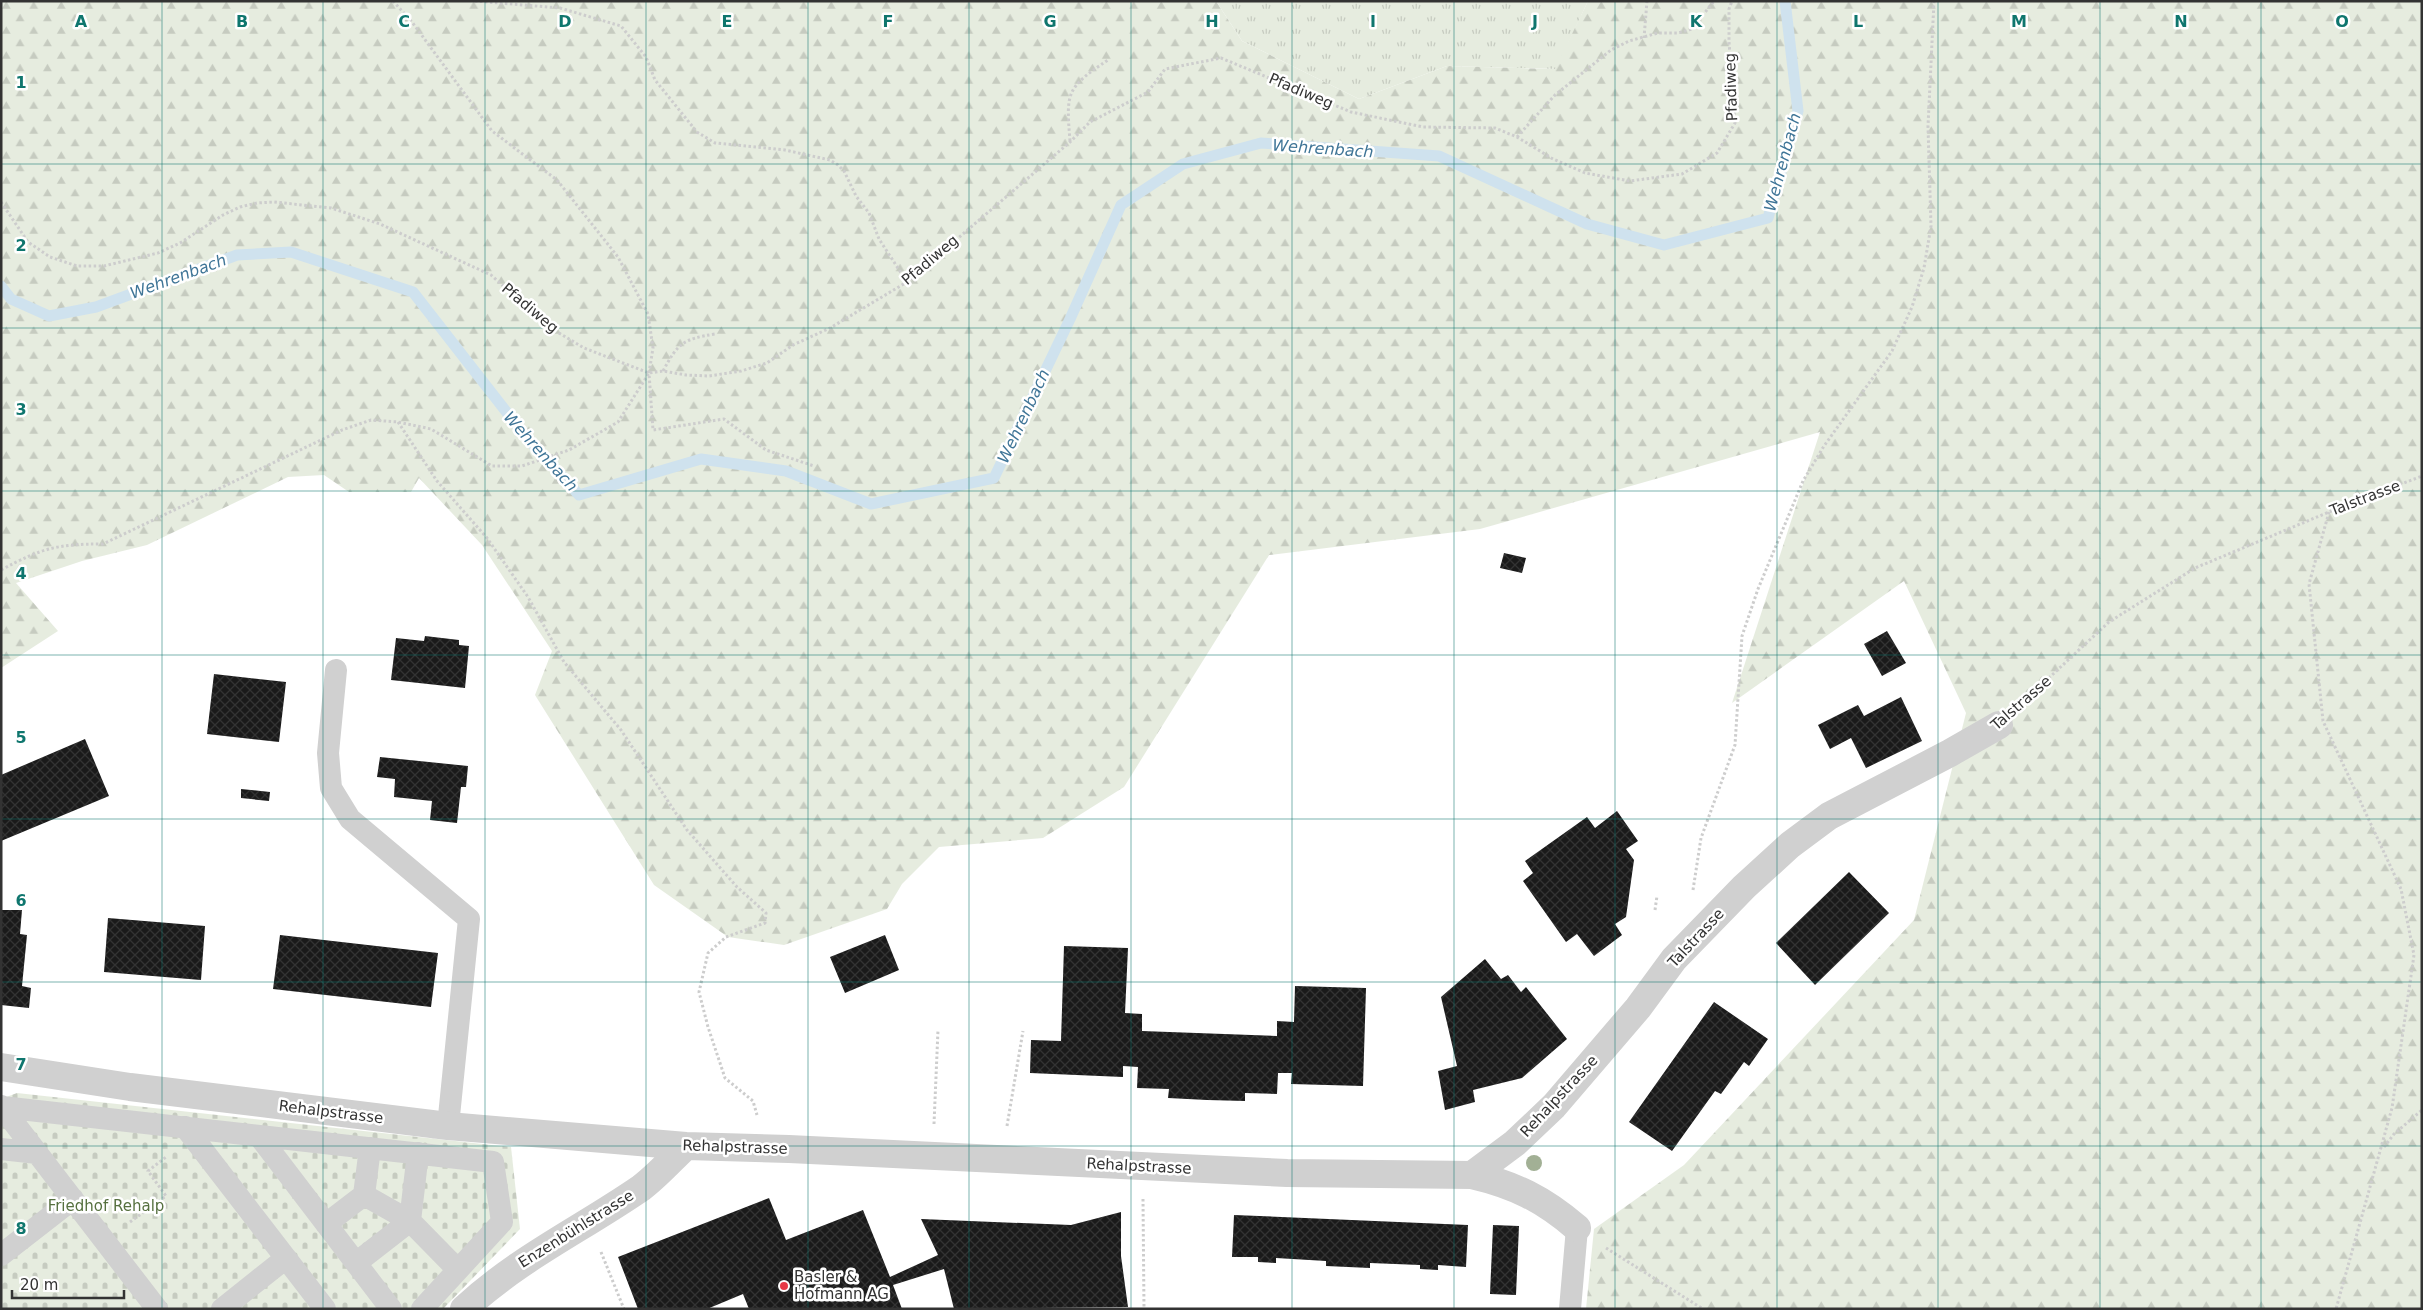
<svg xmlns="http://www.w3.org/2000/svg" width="2423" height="1310" viewBox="0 0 2423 1310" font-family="'DejaVu Sans',sans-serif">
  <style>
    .grass { fill: url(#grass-tufts) }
    .forest { fill: url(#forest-firs) }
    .cemetery { fill: url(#cemetery-stones) }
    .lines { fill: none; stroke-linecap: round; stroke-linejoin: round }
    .stream { stroke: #cfe2ee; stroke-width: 11 }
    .building { fill: url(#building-cross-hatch) }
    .path { stroke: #cdcdcd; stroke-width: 3; stroke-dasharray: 2.5 2.5; stroke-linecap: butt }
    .service { stroke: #d0d0d0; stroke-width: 22 }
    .minor { stroke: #d0d0d0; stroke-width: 28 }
    .tree { fill: #a2b095 }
    .grid { fill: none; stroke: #0f766e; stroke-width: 1; stroke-opacity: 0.55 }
    .poi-dot { fill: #e63946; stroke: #fff; stroke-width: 2 }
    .labels { text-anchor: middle; stroke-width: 5; stroke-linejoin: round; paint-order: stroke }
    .street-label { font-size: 15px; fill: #333; stroke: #fff }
    .park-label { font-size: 15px; fill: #56703f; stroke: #fff }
    .poi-label { font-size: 15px; fill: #333; stroke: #fff; text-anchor: start }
    .water-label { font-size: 16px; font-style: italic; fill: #3f7597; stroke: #fff }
    .grid-label { font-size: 16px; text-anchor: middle; font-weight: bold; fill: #0f766e; stroke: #fff; stroke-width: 5; stroke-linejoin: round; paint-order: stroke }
  </style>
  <defs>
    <pattern id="grass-tufts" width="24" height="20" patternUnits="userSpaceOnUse" patternTransform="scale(1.25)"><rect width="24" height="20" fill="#e6ecdf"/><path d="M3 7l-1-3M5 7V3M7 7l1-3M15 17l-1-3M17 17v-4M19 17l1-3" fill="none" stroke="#c6cbc0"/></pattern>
    <pattern id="forest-firs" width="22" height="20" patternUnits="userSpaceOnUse" patternTransform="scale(1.25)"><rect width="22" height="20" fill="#e6ecdf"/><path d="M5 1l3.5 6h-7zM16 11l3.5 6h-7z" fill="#c6cbc0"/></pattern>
    <pattern id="cemetery-stones" width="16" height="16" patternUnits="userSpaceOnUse" patternTransform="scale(1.25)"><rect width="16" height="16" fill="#e6ecdf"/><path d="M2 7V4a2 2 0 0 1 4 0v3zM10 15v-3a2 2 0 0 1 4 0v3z" fill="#c6cbc0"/></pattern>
    <pattern id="building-cross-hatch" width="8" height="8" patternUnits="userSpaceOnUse" patternTransform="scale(1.25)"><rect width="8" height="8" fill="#1a1a1a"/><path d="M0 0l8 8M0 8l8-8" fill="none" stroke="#333"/></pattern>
  </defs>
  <rect width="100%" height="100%" fill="#fff"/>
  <path class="grass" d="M 1216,1 L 1588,1 L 1556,69 L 1447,66 L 1359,99 L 1242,41 Z"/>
  <path class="forest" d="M 1,1 L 1216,1 L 1242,41 L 1359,99 L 1447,66 L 1555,69 L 1588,1 L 2422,1 L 2422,1309 L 1586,1309 L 1594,1229 L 1684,1165 L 1914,920 L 1966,713 L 1904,581 L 1732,703 L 1820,432 L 1480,529 L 1269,555 L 1124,787 L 1043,838 L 939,847 L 902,884 L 887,909 L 784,945 L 728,937 L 654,885 L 535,695 L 552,651 L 482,545 L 419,478 L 411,492 L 349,492 L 324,475 L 288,477 L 147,545 L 82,561 L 16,583 L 58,631 L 1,668 Z"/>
  <path class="cemetery" d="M 17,1093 L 511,1147 L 520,1229 L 443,1309 L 1,1309 L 1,1099 Z"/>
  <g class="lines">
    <path class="stream" d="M 1,286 L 11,299 L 49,316 L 96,307 L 237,255 L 291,252 L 413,292 L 526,437 L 579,495 L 701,459 L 786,471 L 871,504 L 994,478 L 1070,319 L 1121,205 L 1183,164 L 1261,143 L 1439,156 L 1587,224 L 1664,245 L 1768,218 L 1798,111 L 1785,1"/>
  </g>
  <path class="building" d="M 1504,553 L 1526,558 L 1522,573 L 1500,568 Z
    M 1887,631 L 1906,663 L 1882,676 L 1864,644 Z
    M 425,636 L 459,640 L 459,645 L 469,646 L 465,688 L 391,680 L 396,638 L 424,641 Z
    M 214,674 L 286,682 L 279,742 L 207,734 Z
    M 1901,697 L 1922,741 L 1866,768 L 1851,738 L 1830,749 L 1818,725 L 1858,705 L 1864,716 Z
    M 85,739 L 109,796 L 1,841 L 1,775 Z
    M 380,757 L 468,766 L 466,787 L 461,787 L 457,823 L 430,820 L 432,801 L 394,797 L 395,779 L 377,777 Z
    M 241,789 L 270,792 L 269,801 L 241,798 Z
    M 1617,811 L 1638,841 L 1626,849 L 1634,860 L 1626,917 L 1615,924 L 1622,935 L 1594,956 L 1577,934 L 1566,942 L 1523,881 L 1533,873 L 1525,861 L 1587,817 L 1595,828 Z
    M 1849,872 L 1889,913 L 1815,985 L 1776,943 Z
    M 1,910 L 22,910 L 20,934 L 27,935 L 22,986 L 31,988 L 29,1008 L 1,1005 Z
    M 108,918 L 205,926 L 201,980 L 104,972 Z
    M 280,935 L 438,953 L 431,1007 L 273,989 Z
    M 885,935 L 899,970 L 845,993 L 830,957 Z
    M 1064,946 L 1128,948 L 1125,1013 L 1142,1014 L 1142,1031 L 1277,1036 L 1277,1021 L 1294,1022 L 1295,986 L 1366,988 L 1363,1086 L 1291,1084 L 1292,1073 L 1278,1073 L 1277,1094 L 1245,1093 L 1245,1101 L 1207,1100 L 1168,1098 L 1169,1089 L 1137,1088 L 1138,1067 L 1123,1066 L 1123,1077 L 1030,1073 L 1031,1040 L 1061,1041 Z
    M 1485,959 L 1501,979 L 1508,975 L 1521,992 L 1526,987 L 1567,1039 L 1522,1078 L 1473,1090 L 1475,1102 L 1445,1110 L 1438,1071 L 1457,1066 L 1441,997 Z
    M 1714,1002 L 1768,1039 L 1749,1066 L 1744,1062 L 1721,1094 L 1715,1091 L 1672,1151 L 1629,1122 Z
    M 769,1198 L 786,1240 L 863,1210 L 890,1277 L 938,1255 L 921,1219 L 1071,1225 L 1121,1212 L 1121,1256 L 1128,1307 L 954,1309 L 944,1269 L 893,1285 L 902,1309 L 749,1309 L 743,1294 L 707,1309 L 638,1309 L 618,1257 Z
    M 1234,1215 L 1468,1225 L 1466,1267 L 1438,1265 L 1438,1270 L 1420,1269 L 1420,1265 L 1370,1263 L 1370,1268 L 1326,1266 L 1326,1261 L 1276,1258 L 1276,1263 L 1258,1262 L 1258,1257 L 1232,1257 Z
    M 1493,1225 L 1519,1226 L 1516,1295 L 1490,1294 Z"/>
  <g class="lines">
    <path class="path" d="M 393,1 L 412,22 L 492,131 L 557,180 L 618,257 L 648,314 L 653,348 L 649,373 L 653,430 L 724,419 L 766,450 L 814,466
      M 475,1 L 560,8 L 621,26 L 646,57 L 655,80 L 697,132 L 715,143 L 785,150 L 830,160 L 838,165 L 844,171 L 856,196 L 869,213 L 879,239 L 907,282
      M 1644,38 L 1647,1
      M 1517,137 L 1555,95 L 1611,50 L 1629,41 L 1658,33 L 1678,33 L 1692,29 L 1714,1
      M 1070,141 C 1066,92 1066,88 1108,60
      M 1,202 L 28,242 L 50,257 L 77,266 L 104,266 L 158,253 L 180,243 L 223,215 L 240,207 L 257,203 L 274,202 L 331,208 L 380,224 L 491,275 L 549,327 L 584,348 L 649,373 L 663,371 L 686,375 L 709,376 L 741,371 L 767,363 L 793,345 L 830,328 L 907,282 L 1070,142 L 1090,122 L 1148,92 L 1165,69 L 1221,58 L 1351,112 L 1423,127 L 1495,128 L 1517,137 L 1553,159 L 1585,173 L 1630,181 L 1682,174 L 1717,153 L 1735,123 L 1729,42 L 1729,9 L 1732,1
      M 663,371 C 678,343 683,339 715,334
      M 398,422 L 437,481 L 487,538 L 528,597 L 564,662 L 621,730 L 687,830 L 737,887 L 766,913 L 765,923 L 726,937 L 708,953 L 699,992 L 708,1027 L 725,1078 L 753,1101 L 757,1115
      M 2329,512 L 2309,584 L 2323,721 L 2401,889 L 2414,955 L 2392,1108 L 2336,1309
      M 1,570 C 42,548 57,544 103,544 L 342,430 L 371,420 L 398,422 L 431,429 L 492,466 L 522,466 L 569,450 L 618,422 L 649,373
      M 2023,702 L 2109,622 L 2195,568 L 2329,512 L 2422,476
      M 1693,890 L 1701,838 L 1735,745 L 1742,636 L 1758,589 L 1803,481 L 1824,446 L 1892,351 L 1912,307 L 1924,268 L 1931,226 L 1928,126 L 1934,1
      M 1655,910 L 1657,896
      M 934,1124 L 938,1030
      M 1007,1126 L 1023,1031
      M 2384,1147 L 2394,1134 L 2422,1110
      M 1143,1199 L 1144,1309
      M 130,1222 L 166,1196 L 148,1171 L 166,1157
      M 1606,1248 L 1703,1309
      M 601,1252 L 624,1309"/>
    <path class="service" d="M 336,670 L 328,753 L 331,788 L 350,819 L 469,919 L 448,1126
      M 1,1106 L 157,1309
      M 2,1107 L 493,1162 L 502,1222 L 422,1309
      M 185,1127 L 325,1309
      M 259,1136 L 391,1309
      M 1,1149 L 37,1153
      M 364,1195 L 410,1221 L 458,1270
      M 326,1224 L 364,1195 L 370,1148
      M 1,1255 L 73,1199
      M 356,1263 L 410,1221 L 418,1153
      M 222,1309 L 286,1258
      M 1570,1309 L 1577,1228"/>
    <path class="minor" d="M 1,1067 L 130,1087 L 448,1126 L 686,1146 L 789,1149 L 1287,1173 L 1472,1175 C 1515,1185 1543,1199 1577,1228
      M 1472,1175 L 1515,1143 L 1554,1106 L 1638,1008 L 1674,959 L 1744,887 L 1790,845 L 1829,816 L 1950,753 L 1999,725
      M 464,1309 C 519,1258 580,1230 641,1188 C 657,1176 671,1160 686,1146"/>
  </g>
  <circle class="tree" cx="1534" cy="1163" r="8"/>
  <path class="grid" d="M 162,1 L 162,1309M 323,1 L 323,1309M 485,1 L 485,1309M 646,1 L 646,1309M 808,1 L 808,1309M 969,1 L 969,1309M 1131,1 L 1131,1309M 1292,1 L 1292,1309M 1454,1 L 1454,1309M 1615,1 L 1615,1309M 1777,1 L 1777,1309M 1938,1 L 1938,1309M 2100,1 L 2100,1309M 2261,1 L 2261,1309M 1,164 L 2422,164M 1,328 L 2422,328M 1,491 L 2422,491M 1,655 L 2422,655M 1,819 L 2422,819M 1,982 L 2422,982M 1,1146 L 2422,1146"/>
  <circle class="poi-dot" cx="784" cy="1286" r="5"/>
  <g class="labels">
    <g class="street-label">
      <text transform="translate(1731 87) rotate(-92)" y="5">Pfadiweg</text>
      <text transform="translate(1301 91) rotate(23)" y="5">Pfadiweg</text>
      <text transform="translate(930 260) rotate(-40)" y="5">Pfadiweg</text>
      <text transform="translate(530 308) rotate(40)" y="5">Pfadiweg</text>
      <text transform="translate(2365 498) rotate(-21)" y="5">Talstrasse</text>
      <text transform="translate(2021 703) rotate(-41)" y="5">Talstrasse</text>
      <text transform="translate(1696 938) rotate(-47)" y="5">Talstrasse</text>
      <text transform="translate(1559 1096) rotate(-47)" y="5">Rehalpstrasse</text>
      <text transform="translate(331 1112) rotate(7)" y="5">Rehalpstrasse</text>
      <text transform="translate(735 1147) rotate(2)" y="5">Rehalpstrasse</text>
      <text transform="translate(1139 1166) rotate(3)" y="5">Rehalpstrasse</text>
      <text transform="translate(576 1229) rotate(-32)" y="5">Enzenbühlstrasse</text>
    </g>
    <g class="park-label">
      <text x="106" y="1211">Friedhof Rehalp</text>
    </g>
    <g class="poi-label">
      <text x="794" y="1282">Basler &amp;<tspan x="794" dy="17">Hofmann AG</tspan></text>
    </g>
    <g class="water-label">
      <text transform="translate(1323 148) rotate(4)" y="6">Wehrenbach</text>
      <text transform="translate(1782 162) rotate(-75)" y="6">Wehrenbach</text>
      <text transform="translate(178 276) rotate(-20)" y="6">Wehrenbach</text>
      <text transform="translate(1023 416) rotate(-65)" y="6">Wehrenbach</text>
      <text transform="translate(541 451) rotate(48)" y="6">Wehrenbach</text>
    </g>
  </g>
  <g class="grid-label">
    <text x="81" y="27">A</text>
    <text x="242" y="27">B</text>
    <text x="404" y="27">C</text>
    <text x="565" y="27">D</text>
    <text x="727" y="27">E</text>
    <text x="888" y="27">F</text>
    <text x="1050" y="27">G</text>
    <text x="1212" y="27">H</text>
    <text x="1373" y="27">I</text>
    <text x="1535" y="27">J</text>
    <text x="1696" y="27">K</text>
    <text x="1858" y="27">L</text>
    <text x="2019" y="27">M</text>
    <text x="2181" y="27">N</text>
    <text x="2342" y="27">O</text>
    <text x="21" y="88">1</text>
    <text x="21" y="251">2</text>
    <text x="21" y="415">3</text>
    <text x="21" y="579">4</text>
    <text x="21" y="743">5</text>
    <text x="21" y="906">6</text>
    <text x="21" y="1070">7</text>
    <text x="21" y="1234">8</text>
  </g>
  <rect width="2423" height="1310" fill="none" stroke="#333333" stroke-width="5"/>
  <path d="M12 1290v8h112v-8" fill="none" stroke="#333333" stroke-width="2.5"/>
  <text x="20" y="1290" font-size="15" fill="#333333" stroke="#ffffff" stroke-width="4" paint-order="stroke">20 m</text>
</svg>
